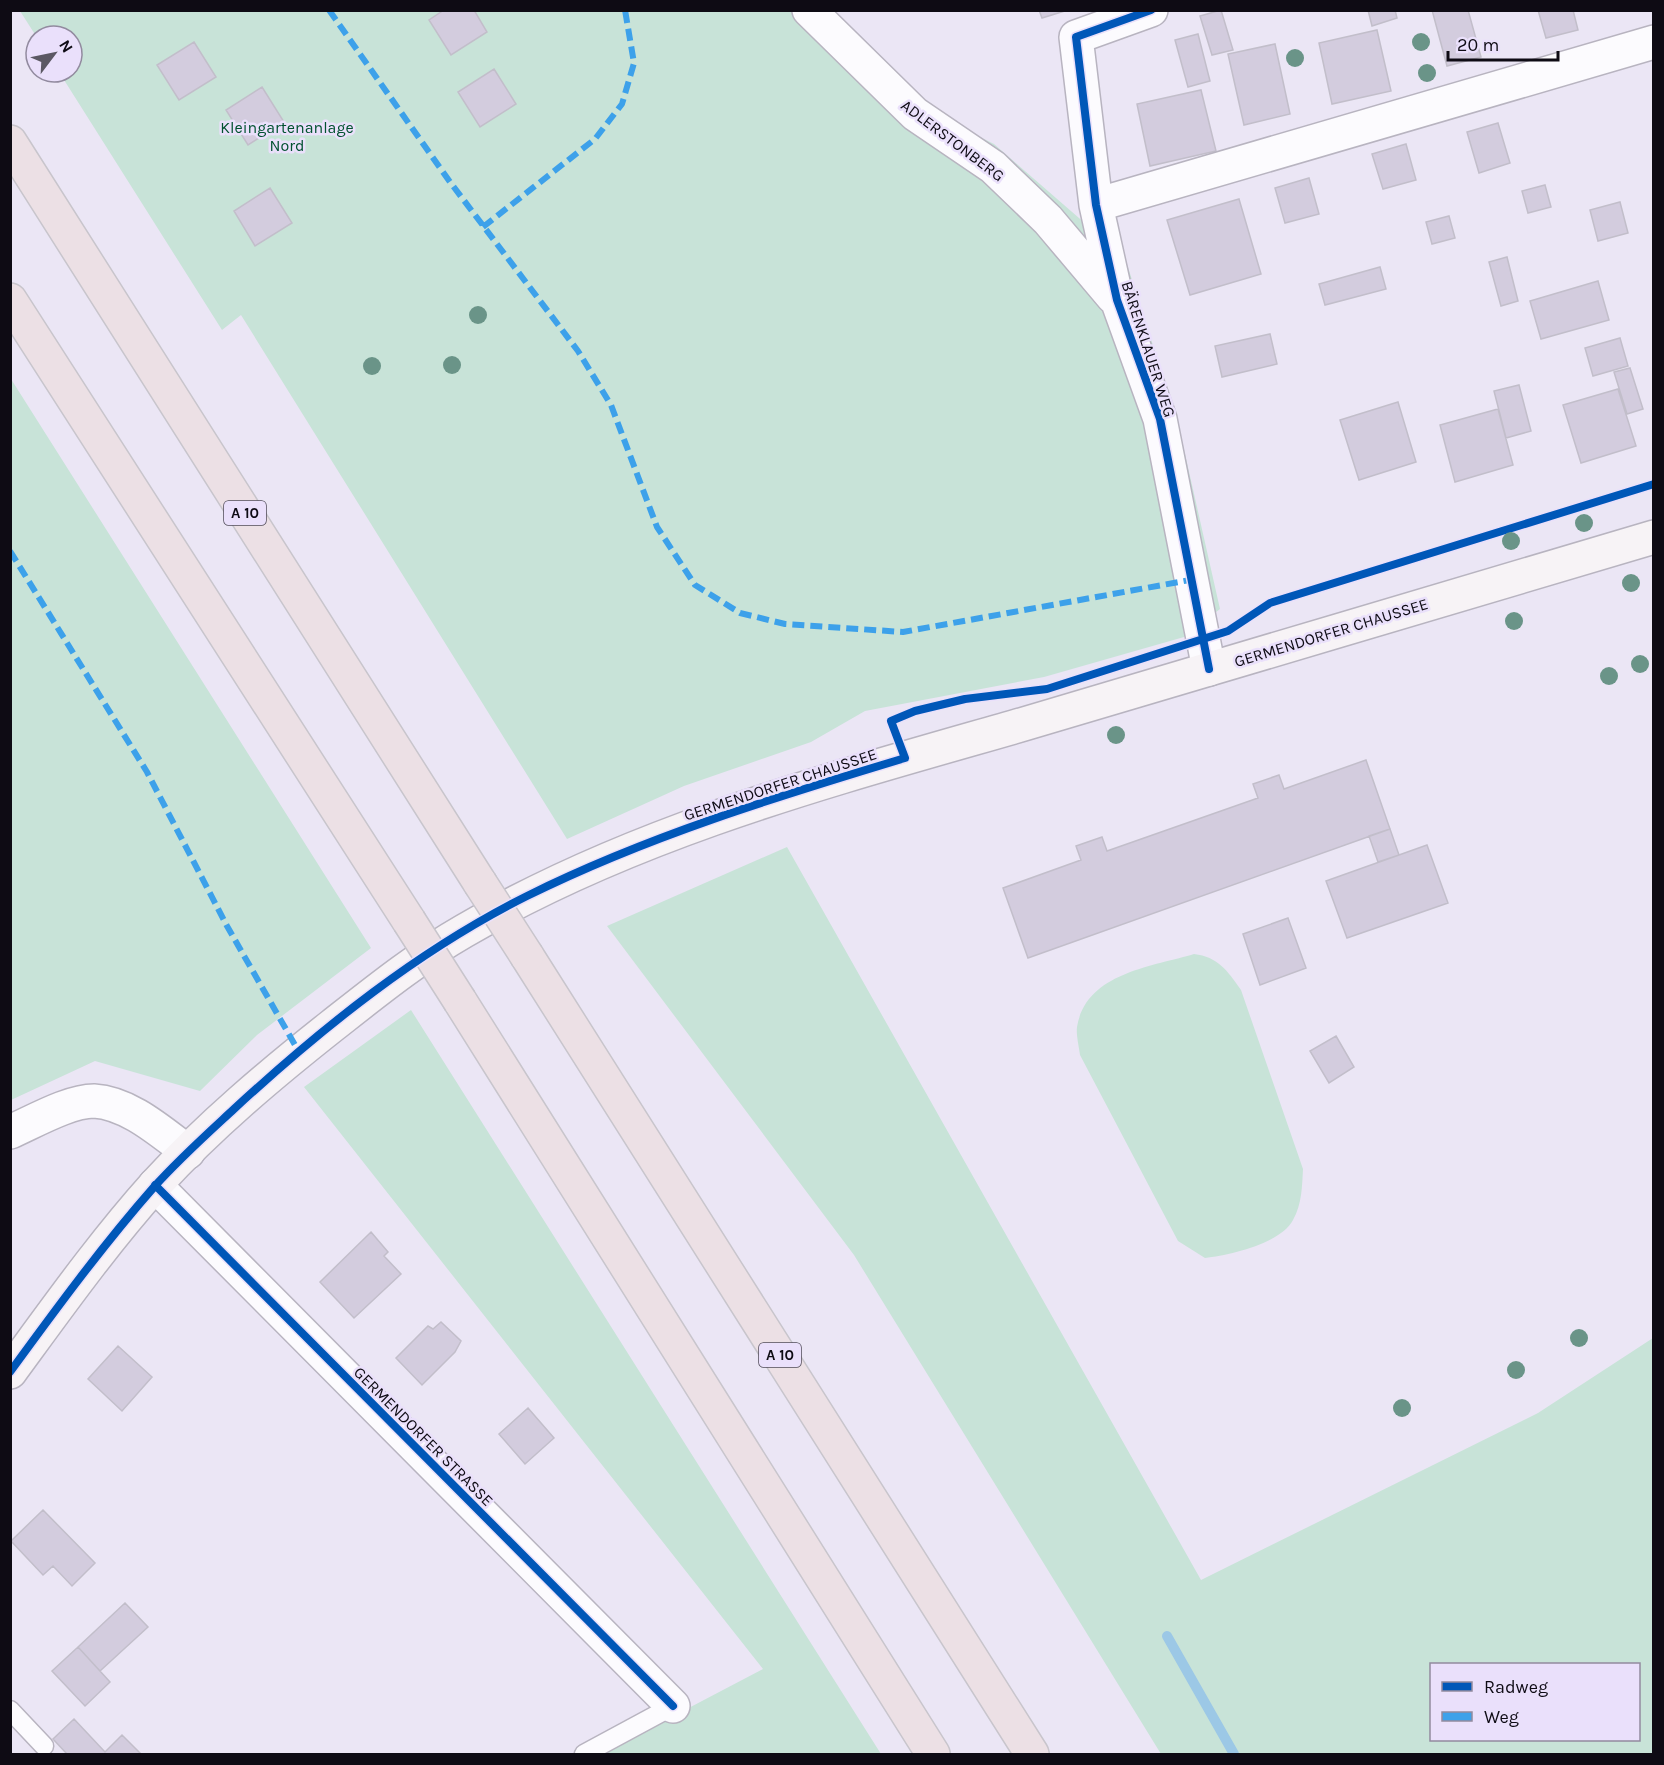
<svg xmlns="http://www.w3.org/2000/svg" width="1664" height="1765" viewBox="0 0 1664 1765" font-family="Karla,sans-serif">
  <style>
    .green { fill: #c8e3d8; fill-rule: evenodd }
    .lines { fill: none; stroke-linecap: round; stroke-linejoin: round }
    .stream { stroke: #9cc8e6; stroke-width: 10 }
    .building { fill: #d3ccde; stroke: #c2beca; stroke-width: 1.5 }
    .service-casing { stroke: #b8b4c0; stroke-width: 21 }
    .minor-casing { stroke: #b8b4c0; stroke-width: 36 }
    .tertiary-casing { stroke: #b8b4c0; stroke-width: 36 }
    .secondary-casing { stroke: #b8b4c0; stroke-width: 36 }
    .motorway-casing { stroke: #c8c5cc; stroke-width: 36 }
    .service { stroke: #fcfbfe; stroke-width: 18 }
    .minor { stroke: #fcfbfe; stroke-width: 33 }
    .tertiary { stroke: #fcfbfe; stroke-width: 33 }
    .secondary { stroke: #f7f3f6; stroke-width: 33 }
    .motorway { stroke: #ece0e5; stroke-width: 33 }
    .motorway-bridge-casing { stroke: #c8c5cc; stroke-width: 36; stroke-linecap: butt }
    .motorway-bridge { stroke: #ece0e5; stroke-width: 33 }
    .quiet { stroke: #3da1ea; stroke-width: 6; stroke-dasharray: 12 6; stroke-linecap: butt }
    .cycleway-casing { stroke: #eae0fb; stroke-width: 11 }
    .cycleway { stroke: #0057b8; stroke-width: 8 }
    .tree { fill: #6a9488 }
    .labels { text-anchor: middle; stroke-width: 5; stroke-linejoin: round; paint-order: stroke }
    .shield { fill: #eae0fb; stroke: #504b59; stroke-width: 1.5 }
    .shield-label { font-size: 15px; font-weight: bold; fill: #0e0b14 }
    .park-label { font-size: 16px; fill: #00512f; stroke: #eae0fb }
    .street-label { font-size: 16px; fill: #0e0b14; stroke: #eae0fb }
  </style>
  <rect width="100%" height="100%" fill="#ebe6f5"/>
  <path class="green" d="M 20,11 L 824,11 L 932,113 L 994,144 L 1125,258 L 1178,423 L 1220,609 L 1184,637 L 1044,677 L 865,711 L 811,742 L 684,786 L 567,839 L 241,315 L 222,330 L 59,72 L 72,72 L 72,36 L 36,36 Z
    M 11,379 L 371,948 L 257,1035 L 200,1091 L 95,1061 L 11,1100 Z
    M 787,847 L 1201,1580 L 1538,1413 L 1653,1338 L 1653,1754 L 1161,1754 L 854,1255 L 607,926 ZM 1432,1664 L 1638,1664 L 1638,1740 L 1432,1740 Z
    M 1194,954 C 1218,957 1227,970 1241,990 L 1303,1169 C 1302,1187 1302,1204 1293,1220 C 1280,1244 1230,1255 1205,1258 L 1178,1241 L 1080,1055 C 1079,1047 1076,1035 1077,1027 C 1086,973 1151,967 1194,954 Z
    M 411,1010 L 881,1754 L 601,1754 L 763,1669 L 304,1087 Z"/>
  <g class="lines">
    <path class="stream" d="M 1167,1636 L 1234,1754"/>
  </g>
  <path class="building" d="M 444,10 L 474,10 L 487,32 L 451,55 L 429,20 Z
    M 1039,10 L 1068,10 L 1042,18 Z
    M 1221,10 L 1233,50 L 1212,55 L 1200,16 Z
    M 1368,10 L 1395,10 L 1397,18 L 1372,26 Z
    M 1432,10 L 1468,10 L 1481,57 L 1447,66 Z
    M 1538,10 L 1573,10 L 1578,30 L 1546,38 Z
    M 1377,30 L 1391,91 L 1332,104 L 1319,43 Z
    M 1198,34 L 1210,81 L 1188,87 L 1175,40 Z
    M 194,42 L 216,77 L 179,100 L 157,65 Z
    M 1275,44 L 1290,114 L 1244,125 L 1228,54 Z
    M 494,69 L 516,104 L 480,127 L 458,92 Z
    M 262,87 L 284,122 L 248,145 L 226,110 Z
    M 1201,90 L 1216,151 L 1150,166 L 1137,104 Z
    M 1498,123 L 1510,163 L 1479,173 L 1467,132 Z
    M 1406,144 L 1416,180 L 1383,189 L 1372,154 Z
    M 1309,178 L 1319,214 L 1285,223 L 1275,188 Z
    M 1545,185 L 1551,207 L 1528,213 L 1522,191 Z
    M 270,188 L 292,223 L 255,246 L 234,211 Z
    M 1239,199 L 1261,274 L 1190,295 L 1167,220 Z
    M 1620,202 L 1628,233 L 1598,241 L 1590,210 Z
    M 1449,216 L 1455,238 L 1432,244 L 1426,222 Z
    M 1507,257 L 1518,301 L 1501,306 L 1489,262 Z
    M 1380,267 L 1386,289 L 1325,305 L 1319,284 Z
    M 1598,281 L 1609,320 L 1541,339 L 1530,301 Z
    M 1270,334 L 1277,364 L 1222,377 L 1215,346 Z
    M 1620,338 L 1628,366 L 1593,376 L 1585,348 Z
    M 1630,368 L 1643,409 L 1627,414 L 1614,372 Z
    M 1519,385 L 1531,431 L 1506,438 L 1494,391 Z
    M 1618,389 L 1636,446 L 1581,463 L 1563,405 Z
    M 1398,402 L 1416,462 L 1359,480 L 1340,420 Z
    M 1498,409 L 1513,465 L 1455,482 L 1440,425 Z
    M 1366,760 L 1390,829 L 1028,958 L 1003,888 L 1081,860 L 1076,846 L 1102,837 L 1107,851 L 1258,798 L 1253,784 L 1279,775 L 1284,789 Z
    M 1390,829 L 1399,855 L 1378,862 L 1369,836 Z
    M 1427,845 L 1448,903 L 1347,938 L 1326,881 Z
    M 1288,918 L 1306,968 L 1260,985 L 1243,934 Z
    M 1336,1036 L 1354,1067 L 1329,1083 L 1310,1051 Z
    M 371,1232 L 388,1252 L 384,1256 L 401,1274 L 354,1318 L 320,1282 Z
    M 441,1322 L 461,1341 L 455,1352 L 422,1385 L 396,1358 L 428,1326 L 433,1329 Z
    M 118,1346 L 152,1377 L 122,1411 L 88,1379 Z
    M 528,1408 L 554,1438 L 525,1464 L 499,1434 Z
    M 43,1510 L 95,1563 L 72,1586 L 53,1566 L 43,1575 L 11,1541 Z
    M 125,1603 L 148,1627 L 100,1671 L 78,1647 Z
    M 78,1647 L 110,1682 L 85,1706 L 52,1671 Z
    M 74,1719 L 105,1752 L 122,1735 L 141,1754 L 67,1754 L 53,1739 Z"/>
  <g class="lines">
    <defs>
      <path id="service" d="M 10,1710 L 44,1746
        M 584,1754 L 673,1706"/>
      <path id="minor" d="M 809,10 L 915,114 L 993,167 L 1048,220 L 1113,297
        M 1151,10 L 1076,37 L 1096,205 L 1117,300 L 1160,419 L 1209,669
        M 1096,205 L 1654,42
        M 155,1185 L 673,1706"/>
      <path id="tertiary" d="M 10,1132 C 33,1122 69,1101 94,1101 C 129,1103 161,1132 188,1152"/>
      <path id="secondary" d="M 10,1372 C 57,1308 103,1243 156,1184 C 209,1126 271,1074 333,1025 C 375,992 417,958 464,931 C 637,830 833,779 1024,724 C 1234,662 1444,599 1654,537"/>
      <path id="motorway" d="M 10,142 L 480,883
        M 10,300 L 409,921
        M 527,956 L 1032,1754
        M 460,1001 L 933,1754"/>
    </defs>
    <use href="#service" class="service-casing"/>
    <use href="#minor" class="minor-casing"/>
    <use href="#tertiary" class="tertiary-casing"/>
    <use href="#secondary" class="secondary-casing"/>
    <use href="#motorway" class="motorway-casing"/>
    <use href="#service" class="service"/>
    <use href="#minor" class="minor"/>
    <use href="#tertiary" class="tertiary"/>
    <use href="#secondary" class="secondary"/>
    <use href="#motorway" class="motorway"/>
    <defs>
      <path id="motorway-bridge" d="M 480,883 L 527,956
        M 409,921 L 460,1001"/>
    </defs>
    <use href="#motorway-bridge" class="motorway-bridge-casing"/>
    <use href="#motorway-bridge" class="motorway-bridge"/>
    <path class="quiet" d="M 329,10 L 450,182 L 578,351 L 611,405 L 657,527 L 695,585 L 740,613 L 785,624 L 903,632 L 1190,580
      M 483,227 L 595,139 L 622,104 L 634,63 L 625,10
      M 10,551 L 147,772 L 227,926 L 299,1052"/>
    <defs>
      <path id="cycleway" d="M 1151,10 L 1076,37 L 1096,205 L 1117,300 L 1160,419 L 1209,669
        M 155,1185 L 673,1706
        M 10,1372 C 56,1309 103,1245 154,1187 C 179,1159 207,1134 234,1109 C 323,1027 419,950 527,896 C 648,836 776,797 905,758 L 891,721 L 915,711 L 965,699 L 1047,689 L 1228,631 L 1270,603 L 1654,484"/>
    </defs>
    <use href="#cycleway" class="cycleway-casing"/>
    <use href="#cycleway" class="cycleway"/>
  </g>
  <g class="tree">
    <circle cx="1421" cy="42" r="9"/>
    <circle cx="1295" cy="58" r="9"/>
    <circle cx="1427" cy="73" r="9"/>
    <circle cx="478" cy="315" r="9"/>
    <circle cx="452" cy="365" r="9"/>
    <circle cx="372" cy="366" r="9"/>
    <circle cx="1584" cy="523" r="9"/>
    <circle cx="1511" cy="541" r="9"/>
    <circle cx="1631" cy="583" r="9"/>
    <circle cx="1514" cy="621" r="9"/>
    <circle cx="1640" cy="664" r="9"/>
    <circle cx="1609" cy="676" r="9"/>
    <circle cx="1116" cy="735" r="9"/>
    <circle cx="1579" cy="1338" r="9"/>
    <circle cx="1516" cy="1370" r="9"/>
    <circle cx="1402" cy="1408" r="9"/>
  </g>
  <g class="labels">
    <g class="shield">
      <rect x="224" y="501" width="42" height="24" rx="4.5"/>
      <rect x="759" y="1343" width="42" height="24" rx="4.5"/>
    </g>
    <g class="shield-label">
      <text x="245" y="518">A 10</text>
      <text x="780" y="1360">A 10</text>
    </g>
    <g class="park-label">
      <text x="287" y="133">Kleingartenanlage<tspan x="287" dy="18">Nord</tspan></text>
    </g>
    <g class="street-label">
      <text transform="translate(953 140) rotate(37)" y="6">ADLERSTONBERG</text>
      <text transform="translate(1149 349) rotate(72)" y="6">BÄRENKLAUER WEG</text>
      <text transform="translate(1331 632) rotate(-17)" y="6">GERMENDORFER CHAUSSEE</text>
      <text transform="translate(780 784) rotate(-18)" y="6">GERMENDORFER CHAUSSEE</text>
      <text transform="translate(424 1436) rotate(45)" y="6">GERMENDORFER STRASSE</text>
    </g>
  </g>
  <rect width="1664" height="1765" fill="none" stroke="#0e0b14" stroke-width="24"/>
  <rect x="1430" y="1663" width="210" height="78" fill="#eae0fb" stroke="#928b9f" stroke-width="1.5"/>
  <rect x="1442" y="1682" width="30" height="9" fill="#0057b8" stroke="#928b9f" stroke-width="1.5"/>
  <text x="1484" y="1693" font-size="18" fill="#0e0b14">Radweg</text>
  <rect x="1442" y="1712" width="30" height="9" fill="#3da1ea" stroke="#928b9f" stroke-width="1.5"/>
  <text x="1484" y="1723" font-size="18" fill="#0e0b14">Weg</text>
  <g transform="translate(54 54) rotate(58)"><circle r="28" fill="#eae0fb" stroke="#928b9f" stroke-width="1.5"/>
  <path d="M0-4.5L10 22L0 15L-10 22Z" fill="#5b5863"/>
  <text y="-9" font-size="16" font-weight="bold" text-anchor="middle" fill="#0e0b14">N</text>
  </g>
  <path d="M1448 51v9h110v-9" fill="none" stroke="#0e0b14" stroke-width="3"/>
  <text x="1457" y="51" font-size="18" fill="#0e0b14" stroke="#eae0fb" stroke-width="4.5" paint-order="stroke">20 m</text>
</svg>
